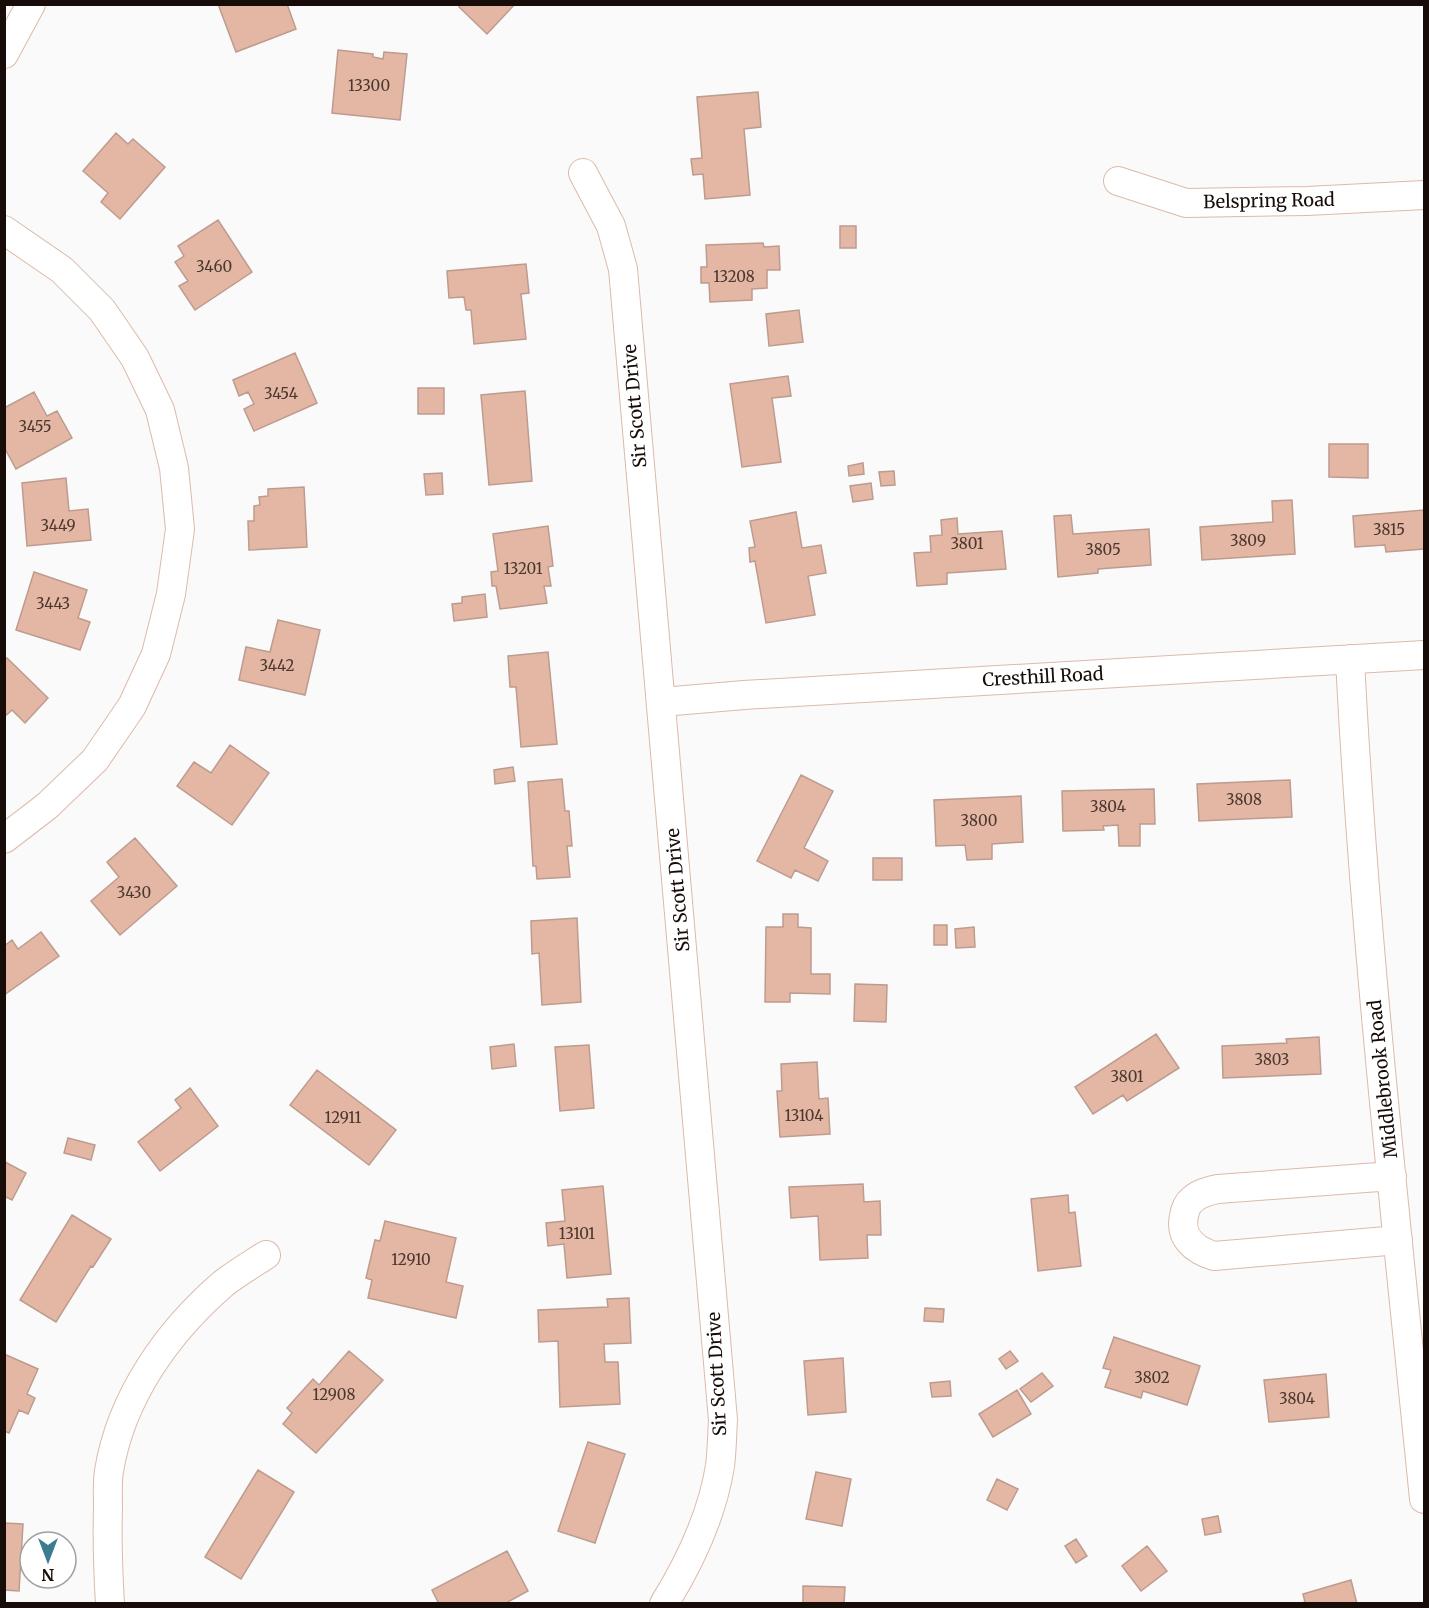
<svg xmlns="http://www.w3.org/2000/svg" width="1429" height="1608" viewBox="0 0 1429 1608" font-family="Merriweather,serif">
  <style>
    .building { fill: #e4b7a5; stroke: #bd9b8e; stroke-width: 1.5 }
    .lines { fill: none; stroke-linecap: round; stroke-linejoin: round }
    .minor-casing { stroke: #dcbaa9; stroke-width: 30 }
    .minor { stroke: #fff; stroke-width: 28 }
    .labels { text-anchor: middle; stroke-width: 4.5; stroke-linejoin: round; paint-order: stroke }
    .number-label { font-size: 15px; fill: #4a372e }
    .street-label { font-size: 18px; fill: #170c07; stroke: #fff }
  </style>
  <rect width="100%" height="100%" fill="#fafafa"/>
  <path class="building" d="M 218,4 L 287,4 L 296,29 L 236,52 Z
    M 461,4 L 515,4 L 487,34 L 459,7 Z
    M 338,50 L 373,54 L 373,57 L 383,59 L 384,52 L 407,54 L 400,120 L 332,113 Z
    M 758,92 L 761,127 L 744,129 L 750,195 L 705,199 L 703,174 L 693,175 L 691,159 L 702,158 L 697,97 Z
    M 116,133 L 128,144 L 133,139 L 165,167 L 120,219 L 101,202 L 108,193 L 83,171 Z
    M 218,220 L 252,272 L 195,310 L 179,286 L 188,281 L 175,262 L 184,256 L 178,246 Z
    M 840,226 L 856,226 L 856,248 L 840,248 Z
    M 763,243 L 764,247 L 779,246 L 780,270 L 767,270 L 767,288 L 752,289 L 752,300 L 710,302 L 709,283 L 701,283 L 701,267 L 707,267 L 706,245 Z
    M 526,264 L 529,293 L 521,294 L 526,339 L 474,344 L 471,310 L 466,310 L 464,297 L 449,298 L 447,271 Z
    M 799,310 L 803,342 L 769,346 L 766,314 Z
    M 295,353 L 317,403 L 254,431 L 244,409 L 254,404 L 248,392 L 239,396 L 233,380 Z
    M 788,376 L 791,396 L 772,398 L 781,462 L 742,467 L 730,384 Z
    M 418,388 L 444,388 L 444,414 L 418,414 Z
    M 525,391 L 532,481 L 489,485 L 481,395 Z
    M 34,392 L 47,416 L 57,411 L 72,438 L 16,469 L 4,447 L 4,408 Z
    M 1329,444 L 1368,444 L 1368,478 L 1329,477 Z
    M 863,463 L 864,474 L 849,476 L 848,466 Z
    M 894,471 L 895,485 L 881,486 L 879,472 Z
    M 442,473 L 443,494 L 426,495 L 424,474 Z
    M 66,478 L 69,511 L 88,509 L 91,540 L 27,546 L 22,483 Z
    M 871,483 L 873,499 L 853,502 L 850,486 Z
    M 304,487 L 307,547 L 249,550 L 248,521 L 254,521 L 254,506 L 260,505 L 259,497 L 268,496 L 268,489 Z
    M 1292,500 L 1295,554 L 1202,560 L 1200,527 L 1273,522 L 1272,501 Z
    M 1424,510 L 1424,549 L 1386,552 L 1385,545 L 1355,547 L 1353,516 Z
    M 796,512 L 802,548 L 821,545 L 826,573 L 808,576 L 815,615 L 766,623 L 755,561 L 750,562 L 749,548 L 755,547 L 750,521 Z
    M 1071,515 L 1073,534 L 1149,529 L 1151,565 L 1098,569 L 1098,573 L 1058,577 L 1054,516 Z
    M 957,518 L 958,534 L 1002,531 L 1006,569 L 947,573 L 947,584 L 917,586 L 914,553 L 931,552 L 930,536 L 942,535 L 941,520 Z
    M 548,526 L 553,566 L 548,567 L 551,586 L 544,586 L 547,603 L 500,609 L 496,586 L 492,586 L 491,572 L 498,571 L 493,534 Z
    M 34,572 L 87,590 L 78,618 L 90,622 L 80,650 L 16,630 Z
    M 485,594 L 487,617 L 454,621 L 452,604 L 462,603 L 462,597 Z
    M 278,620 L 320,630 L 305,695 L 239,680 L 246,647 L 270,652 Z
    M 548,652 L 557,744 L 521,747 L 516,687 L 510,687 L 508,656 Z
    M 7,658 L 48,698 L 25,723 L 12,710 L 4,717 L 4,660 Z
    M 230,745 L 269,773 L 232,825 L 177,786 L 194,762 L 211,773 Z
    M 513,767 L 515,781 L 495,784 L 494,770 Z
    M 801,775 L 833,791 L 804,848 L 828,861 L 818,881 L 795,870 L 791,878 L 757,861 Z
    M 562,779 L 565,811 L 569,811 L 572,846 L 567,846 L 570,877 L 537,879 L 536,866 L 533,866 L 528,782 Z
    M 1290,780 L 1292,817 L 1199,821 L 1197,784 Z
    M 1154,789 L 1155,824 L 1140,824 L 1140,846 L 1119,846 L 1118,825 L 1103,826 L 1104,830 L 1063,831 L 1062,791 Z
    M 1021,796 L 1023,842 L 992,844 L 992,859 L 967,860 L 965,845 L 936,846 L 934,800 Z
    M 135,838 L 177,886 L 120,935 L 91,901 L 119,877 L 107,862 Z
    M 873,858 L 902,858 L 902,880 L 873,880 Z
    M 783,914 L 798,914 L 798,927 L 811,928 L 811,974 L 830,974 L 830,994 L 790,993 L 790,1002 L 765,1002 L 766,927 L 783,927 Z
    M 577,918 L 581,1002 L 542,1005 L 539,953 L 532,954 L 531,921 Z
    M 934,925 L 947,925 L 947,945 L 934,945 Z
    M 974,927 L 975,947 L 956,948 L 955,929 Z
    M 41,932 L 59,956 L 4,995 L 4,946 L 12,940 L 18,949 Z
    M 855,984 L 887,985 L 886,1022 L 854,1021 Z
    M 1156,1034 L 1179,1068 L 1127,1101 L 1123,1095 L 1093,1114 L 1075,1087 Z
    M 1319,1037 L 1321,1074 L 1223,1078 L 1222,1046 L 1287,1043 L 1286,1039 Z
    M 514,1044 L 516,1066 L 492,1069 L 490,1047 Z
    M 589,1045 L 594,1108 L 560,1111 L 555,1047 Z
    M 817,1062 L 819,1099 L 828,1098 L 830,1134 L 780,1137 L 777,1091 L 782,1091 L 781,1064 Z
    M 317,1070 L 396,1130 L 369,1165 L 290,1105 Z
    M 190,1088 L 218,1126 L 160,1171 L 138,1142 L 181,1108 L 175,1100 Z
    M 68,1138 L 95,1145 L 91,1160 L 64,1153 Z
    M 5,1162 L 26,1173 L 12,1200 L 4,1196 Z
    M 863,1184 L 864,1202 L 880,1201 L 881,1235 L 867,1235 L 868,1258 L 820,1260 L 818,1216 L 791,1218 L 789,1187 Z
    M 603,1186 L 611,1274 L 567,1278 L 564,1244 L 548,1246 L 546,1223 L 565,1221 L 562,1190 Z
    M 1068,1195 L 1069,1213 L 1075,1212 L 1081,1266 L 1038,1271 L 1031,1199 Z
    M 72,1215 L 111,1239 L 93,1267 L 91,1266 L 56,1322 L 20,1300 Z
    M 385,1221 L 456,1238 L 446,1282 L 463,1286 L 456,1318 L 368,1298 L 372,1280 L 366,1278 L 375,1240 L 380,1241 Z
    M 629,1298 L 631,1343 L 604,1344 L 605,1362 L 618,1362 L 620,1404 L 560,1407 L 558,1341 L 539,1342 L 538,1310 L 608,1307 L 607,1299 Z
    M 925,1308 L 944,1309 L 943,1322 L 924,1321 Z
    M 1114,1337 L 1200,1366 L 1187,1405 L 1143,1391 L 1141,1398 L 1105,1387 L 1111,1370 L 1103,1368 Z
    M 349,1351 L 383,1380 L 316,1453 L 283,1424 L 292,1413 L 287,1408 L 313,1379 L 319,1385 Z
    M 1010,1351 L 1018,1361 L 1006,1369 L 999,1359 Z
    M 4,1354 L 38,1369 L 27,1394 L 35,1398 L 28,1414 L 19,1410 L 9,1433 L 4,1431 Z
    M 843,1358 L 846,1412 L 808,1415 L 804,1361 Z
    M 1042,1373 L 1053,1386 L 1031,1402 L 1020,1389 Z
    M 1326,1374 L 1329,1417 L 1269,1422 L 1264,1380 Z
    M 950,1381 L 951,1396 L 932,1397 L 930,1383 Z
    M 1017,1390 L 1031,1414 L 993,1437 L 979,1414 Z
    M 588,1442 L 625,1454 L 595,1543 L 558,1531 Z
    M 258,1470 L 294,1492 L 241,1579 L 205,1557 Z
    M 816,1472 L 851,1479 L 842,1526 L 806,1519 Z
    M 997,1479 L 1018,1489 L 1007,1510 L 987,1500 Z
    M 1218,1516 L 1221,1532 L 1205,1535 L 1202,1519 Z
    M 4,1523 L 23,1524 L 19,1591 L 4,1590 Z
    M 1076,1539 L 1087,1556 L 1076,1563 L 1065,1546 Z
    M 1147,1546 L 1167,1571 L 1141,1591 L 1122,1566 Z
    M 507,1551 L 528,1591 L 504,1604 L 439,1604 L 432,1590 Z
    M 1351,1580 L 1357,1604 L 1298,1604 L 1305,1602 L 1303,1594 Z
    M 803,1586 L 845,1587 L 844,1604 L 803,1604 Z"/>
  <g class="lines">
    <defs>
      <path id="minor" d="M 4,54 L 31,4
        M 583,173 L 611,226 L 623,269 L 723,1420 C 722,1435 722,1451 720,1466 C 712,1516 690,1562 664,1604
        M 1118,181 L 1186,203 L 1307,201 L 1424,195
        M 4,230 L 62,270 L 102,310 L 135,358 L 160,410 L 174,468 L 180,529 L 171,594 L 156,654 L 132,706 L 95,760 L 47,806 L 4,839
        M 1350,659 C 1364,939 1396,1219 1424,1499
        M 662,702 L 744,695 L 1424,655
        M 1392,1176 L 1218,1189 C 1209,1191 1199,1193 1192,1200 C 1187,1204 1185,1210 1184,1216 C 1179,1238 1195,1250 1214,1256 L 1398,1240
        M 110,1604 C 108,1571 107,1540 108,1507 C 108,1495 107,1483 109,1471 C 121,1397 168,1331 224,1283 C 237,1273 252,1264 266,1255"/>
    </defs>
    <use href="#minor" class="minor-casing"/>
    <use href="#minor" class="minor"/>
  </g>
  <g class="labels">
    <g class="number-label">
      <text x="369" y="91">13300</text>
      <text x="214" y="272">3460</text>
      <text x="734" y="282">13208</text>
      <text x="281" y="399">3454</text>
      <text x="35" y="432">3455</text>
      <text x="58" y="531">3449</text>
      <text x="1389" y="535">3815</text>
      <text x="1248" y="546">3809</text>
      <text x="967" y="549">3801</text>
      <text x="1103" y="555">3805</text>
      <text x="523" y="574">13201</text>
      <text x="53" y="609">3443</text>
      <text x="277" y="671">3442</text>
      <text x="1244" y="805">3808</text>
      <text x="1108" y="812">3804</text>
      <text x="979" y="826">3800</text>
      <text x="134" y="898">3430</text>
      <text x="1272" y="1065">3803</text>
      <text x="1127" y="1082">3801</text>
      <text x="804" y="1121">13104</text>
      <text x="343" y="1123">12911</text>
      <text x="577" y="1239">13101</text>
      <text x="411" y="1265">12910</text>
      <text x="1152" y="1383">3802</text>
      <text x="334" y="1400">12908</text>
      <text x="1297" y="1404">3804</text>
    </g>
    <g class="street-label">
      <text transform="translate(1269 201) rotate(-1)" y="6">Belspring Road</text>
      <text transform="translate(635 406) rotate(-95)" y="6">Sir Scott Drive</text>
      <text transform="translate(1043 677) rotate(-3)" y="6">Cresthill Road</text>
      <text transform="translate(678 890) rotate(-95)" y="6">Sir Scott Drive</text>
      <text transform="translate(1383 1079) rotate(-96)" y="6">Middlebrook Road</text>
      <text transform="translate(717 1374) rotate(-93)" y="6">Sir Scott Drive</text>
    </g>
  </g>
  <rect width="1429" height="1608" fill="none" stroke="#170c07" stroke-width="12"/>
  <g transform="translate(48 1560) rotate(180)"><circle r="28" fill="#ffffff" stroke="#a29e9c" stroke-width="1.5"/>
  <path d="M0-4.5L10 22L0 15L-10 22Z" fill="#3d7b91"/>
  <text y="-9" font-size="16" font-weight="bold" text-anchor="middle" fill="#170c07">N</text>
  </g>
</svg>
